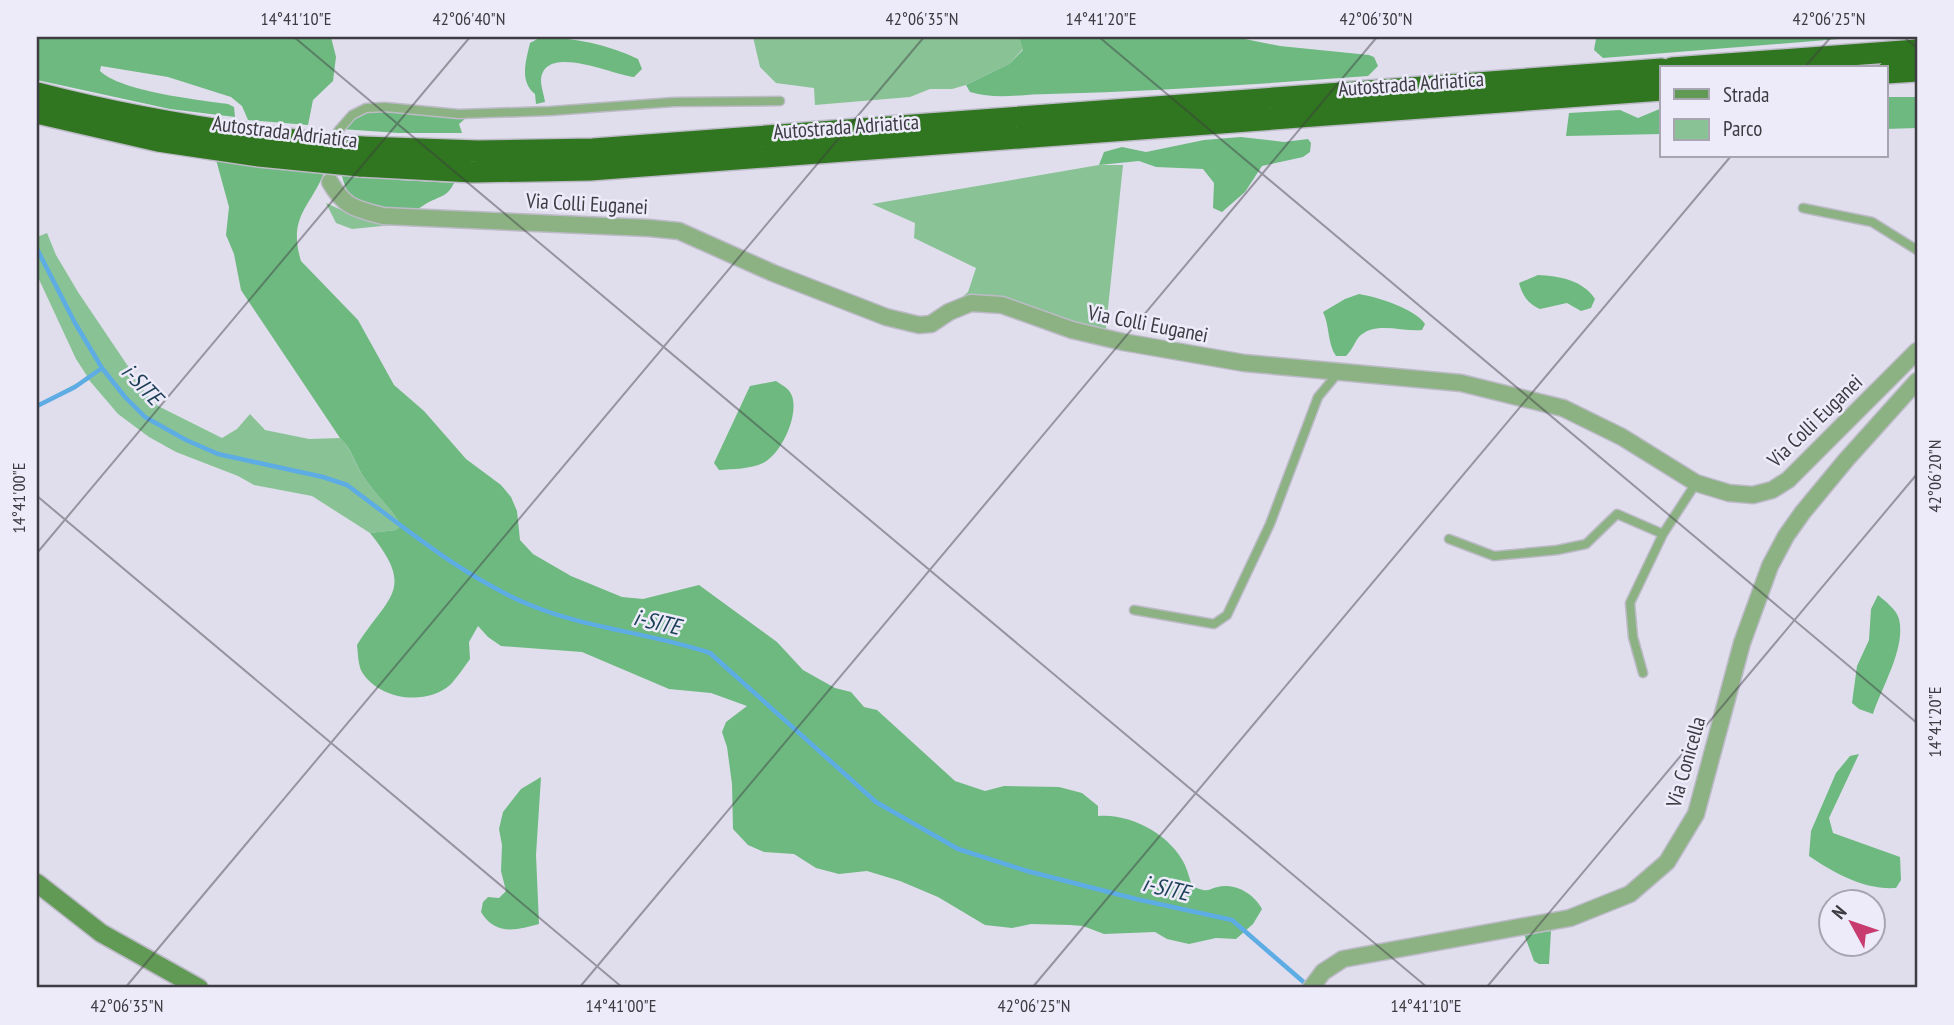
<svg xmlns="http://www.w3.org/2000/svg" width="1954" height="1025" viewBox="0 0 1954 1025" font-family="'PT Sans Narrow',sans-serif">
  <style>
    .green { fill: #89c395 }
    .forest { fill: #6eb980 }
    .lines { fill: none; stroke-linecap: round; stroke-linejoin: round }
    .stream { stroke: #5dace4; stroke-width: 4.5 }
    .service-casing { stroke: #bcbac7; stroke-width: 11 }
    .minor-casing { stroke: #bcbac7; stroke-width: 19 }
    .secondary-casing { stroke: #bcbac7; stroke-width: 21 }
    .motorway-casing { stroke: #bcbac7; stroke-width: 24 }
    .service { stroke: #8cb283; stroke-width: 8 }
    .minor { stroke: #8cb283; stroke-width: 16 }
    .secondary { stroke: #619a54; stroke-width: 18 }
    .motorway { stroke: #30751f; stroke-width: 21 }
    .motorway-bridge-casing { stroke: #bcbac7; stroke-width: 24; stroke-linecap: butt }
    .motorway-bridge { stroke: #30751f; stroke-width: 21 }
    .ticks { fill: none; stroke: #3d3c42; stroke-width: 2; stroke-opacity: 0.45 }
    .labels { text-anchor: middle; stroke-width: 5; stroke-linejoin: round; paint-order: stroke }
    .street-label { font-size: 21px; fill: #3d3c42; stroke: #edebfa }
    .water-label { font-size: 23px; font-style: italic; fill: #1d3f56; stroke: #edebfa }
    .neatline { fill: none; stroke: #3d3c42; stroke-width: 2.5 }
    .ticks-label { font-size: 18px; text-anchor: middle; fill: #3d3c42 }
  </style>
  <rect width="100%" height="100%" fill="#e0dded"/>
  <path class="green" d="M 753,37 L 1019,37 L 1023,49 L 1009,64 L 966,85 L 952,89 L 930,89 L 910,97 L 815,105 L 814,88 L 776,83 L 760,67 Z
    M 1099,165 L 1123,165 L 1105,337 L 1000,298 L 980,295 L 960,299 L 968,292 L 976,268 L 914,238 L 915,223 L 872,204 Z
    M 326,203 L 357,217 L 409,219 L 402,224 L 352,229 L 336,223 Z
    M 47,233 L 56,255 L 78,292 L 148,396 L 158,406 L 222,438 L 237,429 L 250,414 L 265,430 L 309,439 L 340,438 C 352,449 354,463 363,476 C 374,493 390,507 401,525 L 396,530 L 370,533 L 312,496 L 254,485 L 238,476 L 176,452 L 149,437 L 118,414 L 89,380 L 37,408 L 37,405 L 79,382 L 87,376 L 76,359 L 37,275 L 37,237 Z"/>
  <path class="forest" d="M 37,37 L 331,37 L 336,57 L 333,81 L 313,100 L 308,125 L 248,120 L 242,106 L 231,97 L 168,77 L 101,66 L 100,71 C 120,91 198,100 228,104 L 234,107 L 235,117 L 170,109 L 37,80 Z
    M 541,37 C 575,38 607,44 638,59 L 642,69 L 634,77 C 615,76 544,42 541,80 C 541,87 544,95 545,102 L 536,104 L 535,94 C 519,81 526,61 530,43 Z
    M 1019,37 L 1235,37 L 1280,46 L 1369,55 L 1374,57 L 1378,66 L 1368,76 C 1262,84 1156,91 1049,94 C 1022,94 997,100 970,92 L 966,85 L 1009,64 L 1023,50 Z
    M 1602,37 L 1864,37 L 1603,58 L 1594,50 L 1596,39 Z
    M 1886,97 L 1917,97 L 1917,128 L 1886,129 Z
    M 1662,108 L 1662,134 L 1566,136 L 1569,113 L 1620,110 L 1638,118 Z
    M 369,111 L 466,118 L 459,124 L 462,133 L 399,133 L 341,129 L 352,117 Z
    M 1241,137 L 1284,142 L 1308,139 L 1311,143 L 1310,152 L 1303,157 L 1262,166 L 1245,192 L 1222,212 L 1213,208 L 1214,183 L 1203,169 L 1156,167 L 1139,161 L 1099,165 L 1104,152 L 1122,147 L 1146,152 L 1204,140 Z
    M 215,156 L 326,168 C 312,207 287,215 301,261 L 358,320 L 394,385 L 424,411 L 466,459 L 501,485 L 511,497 L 517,511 L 520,540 L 533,554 L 571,576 L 622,597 L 643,599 L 699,585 L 777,642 L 803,670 L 835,688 L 851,692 L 864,707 L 877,710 L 955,781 L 985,791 L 1004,786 L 1059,787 L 1082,793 L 1098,806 L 1098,816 C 1131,813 1171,835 1185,865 C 1188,872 1190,880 1192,886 C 1212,895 1207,887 1225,886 C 1241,886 1255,896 1262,909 L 1253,924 L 1236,939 L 1216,938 L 1189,944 L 1167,939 L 1155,932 L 1104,934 L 1083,926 L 1070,925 L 1031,924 L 1012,928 L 985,925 L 938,897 L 900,881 L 867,871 L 839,874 L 816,868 L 794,854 L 764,852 L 748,845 L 733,829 L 732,784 L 727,747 L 722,732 L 726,722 L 747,706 L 711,693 L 669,689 L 582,652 L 501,646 L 488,637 L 478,626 L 469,642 L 470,659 C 464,667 457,678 450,685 C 426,706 379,700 362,672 C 358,665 358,653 357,645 C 389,595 416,590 370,533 L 396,530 L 401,525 C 390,507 374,493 363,476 C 354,462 352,449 340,438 L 241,290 L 234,254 L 226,235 L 229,207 Z
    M 341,173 L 399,180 L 454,183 C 448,196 441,196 429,202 C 423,205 417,211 410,212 C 400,214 366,206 357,201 C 347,196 344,183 341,173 Z
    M 1538,275 C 1559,276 1583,280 1595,299 L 1591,308 L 1581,311 L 1567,303 L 1540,309 C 1528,303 1523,297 1519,283 Z
    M 1359,294 C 1377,297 1416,309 1425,324 L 1422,330 C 1402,332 1373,320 1358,338 C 1354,344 1352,350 1346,356 L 1336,356 C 1327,343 1330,326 1323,312 L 1345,299 Z
    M 776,381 C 782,385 789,388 792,396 C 799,416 781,454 763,463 C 751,469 732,469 719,470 L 714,463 L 750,386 Z
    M 1878,595 C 1885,601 1897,610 1899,619 C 1906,648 1882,686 1873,714 L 1859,709 L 1852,703 L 1857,666 L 1869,640 L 1871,609 Z
    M 1859,754 L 1829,818 L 1833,833 L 1900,857 L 1901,880 L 1896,888 C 1864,890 1834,873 1809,856 L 1811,831 L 1836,773 L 1850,756 Z
    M 541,777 L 536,855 L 539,924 C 515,931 495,935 481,912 L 483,902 L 488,897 L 499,898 L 506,891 L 501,871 L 502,845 L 499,829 L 503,812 L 521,789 Z
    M 1551,931 L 1549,964 L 1539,964 L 1534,961 L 1524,934 Z"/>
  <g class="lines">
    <path class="stream" d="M 37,249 L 75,323 L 102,368 L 125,397 L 145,417 L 186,440 L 218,454 L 323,477 L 347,485 C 405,528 463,577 530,605 C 588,629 651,633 710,653 L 876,802 L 958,849 L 1027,871 L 1136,899 L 1232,920 L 1307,985
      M 37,406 L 75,387 L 102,368"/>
    <defs>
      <path id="service" d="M 338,131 L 352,115 L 366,108 L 385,107 L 459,114 L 550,111 L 674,102 L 780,101
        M 1803,208 L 1872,222 L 1917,250
        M 1449,539 L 1494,556 L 1557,550 L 1586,544 L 1617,514 L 1663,534
        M 1134,610 L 1214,624 L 1227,615 L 1270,524 L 1318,397 L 1338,373
        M 1643,673 L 1633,637 L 1630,603 L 1663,534 L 1696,483"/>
      <path id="minor" d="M 330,182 C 344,207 356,209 383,216 L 649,228 L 679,231 L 773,273 L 886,317 L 919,325 L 931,324 L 949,312 L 971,303 L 1002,305 L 1072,330 L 1123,342 L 1244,363 L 1461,383 L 1563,408 L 1622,437 L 1696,483 L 1729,493 L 1753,495 L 1772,490 L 1788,480 L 1917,351
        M 1311,988 L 1323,972 L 1343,959 L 1570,918 L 1630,894 L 1667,862 L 1696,814 L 1742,643 L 1770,566 L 1786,536 L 1803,512 L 1846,460 L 1917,381"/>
      <path id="secondary" d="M 37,883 L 101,933 L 199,988"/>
      <path id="motorway" d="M 1672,68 L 1917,50
        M 1886,73 L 1917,71
        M 362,147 L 478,151 L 593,149 L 1662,69
        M 360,166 L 473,172 L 590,170 L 1662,90"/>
    </defs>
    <use href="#service" class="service-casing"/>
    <use href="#minor" class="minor-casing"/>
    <use href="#secondary" class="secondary-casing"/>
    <use href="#motorway" class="motorway-casing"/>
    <use href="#service" class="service"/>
    <use href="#minor" class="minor"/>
    <use href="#secondary" class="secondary"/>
    <use href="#motorway" class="motorway"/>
    <defs>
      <path id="motorway-bridge" d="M 37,93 C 144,121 252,137 362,147
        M 37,113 L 158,141 L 259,156 L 360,166"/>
    </defs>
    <use href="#motorway-bridge" class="motorway-bridge-casing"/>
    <use href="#motorway-bridge" class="motorway-bridge"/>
  </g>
  <path class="ticks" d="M 294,37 L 1428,988M 1099,37 L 1917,723M 1904,37 L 1917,48M 1804,68 L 1831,37M 37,496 L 623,988M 37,553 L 470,37M 125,988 L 924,37M 579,988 L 1377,37M 1032,988 L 1731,156M 1486,988 L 1917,474"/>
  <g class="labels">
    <g class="street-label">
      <text transform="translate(1411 84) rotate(-4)" y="7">Autostrada Adriatica</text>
      <text transform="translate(846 127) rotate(-4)" y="7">Autostrada Adriatica</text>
      <text transform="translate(285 132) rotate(7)" y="7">Autostrada Adriatica</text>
      <text transform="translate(587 204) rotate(3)" y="7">Via Colli Euganei</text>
      <text transform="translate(1148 324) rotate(11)" y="7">Via Colli Euganei</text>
      <text transform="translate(1815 421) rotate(-44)" y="7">Via Colli Euganei</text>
      <text transform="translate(1686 762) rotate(-74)" y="7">Via Conicella</text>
    </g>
    <g class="water-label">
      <text transform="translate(142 384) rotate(46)" y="8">i-SITE</text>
      <text transform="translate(657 622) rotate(13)" y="8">i-SITE</text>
      <text transform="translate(1166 888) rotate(13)" y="8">i-SITE</text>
    </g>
  </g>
  <rect width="1954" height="1025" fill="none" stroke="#edebfa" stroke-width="77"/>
  <rect x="1660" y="66" width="228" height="91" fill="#edebfa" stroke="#a7a5b0" stroke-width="2"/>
  <rect x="1674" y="89" width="35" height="10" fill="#619a54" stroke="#a7a5b0" stroke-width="2"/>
  <text x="1723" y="102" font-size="21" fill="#3d3c42">Strada</text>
  <rect x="1674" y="119" width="35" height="21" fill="#89c395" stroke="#a7a5b0" stroke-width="2"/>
  <text x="1723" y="136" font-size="21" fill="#3d3c42">Parco</text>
  <g transform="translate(1852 923) rotate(310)"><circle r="33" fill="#edebfa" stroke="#a7a5b0" stroke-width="2"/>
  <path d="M0-5L12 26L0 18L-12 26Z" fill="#c73b6f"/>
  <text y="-10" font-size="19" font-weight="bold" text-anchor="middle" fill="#3d3c42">N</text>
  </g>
  <rect x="38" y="38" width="1878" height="948" class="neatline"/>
  <g class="ticks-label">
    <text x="296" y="25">14°41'10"E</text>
    <text x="469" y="25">42°06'40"N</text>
    <text x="922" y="25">42°06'35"N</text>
    <text x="1101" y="25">14°41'20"E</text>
    <text x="1376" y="25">42°06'30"N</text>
    <text x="1829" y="25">42°06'25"N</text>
    <text transform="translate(1935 476) rotate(-90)" y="6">42°06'20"N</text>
    <text transform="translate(19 498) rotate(-90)" y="6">14°41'00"E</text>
    <text transform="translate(1935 722) rotate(-90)" y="6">14°41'20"E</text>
    <text x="127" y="1012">42°06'35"N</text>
    <text x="621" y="1012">14°41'00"E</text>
    <text x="1034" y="1012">42°06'25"N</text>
    <text x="1426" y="1012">14°41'10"E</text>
  </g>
</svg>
